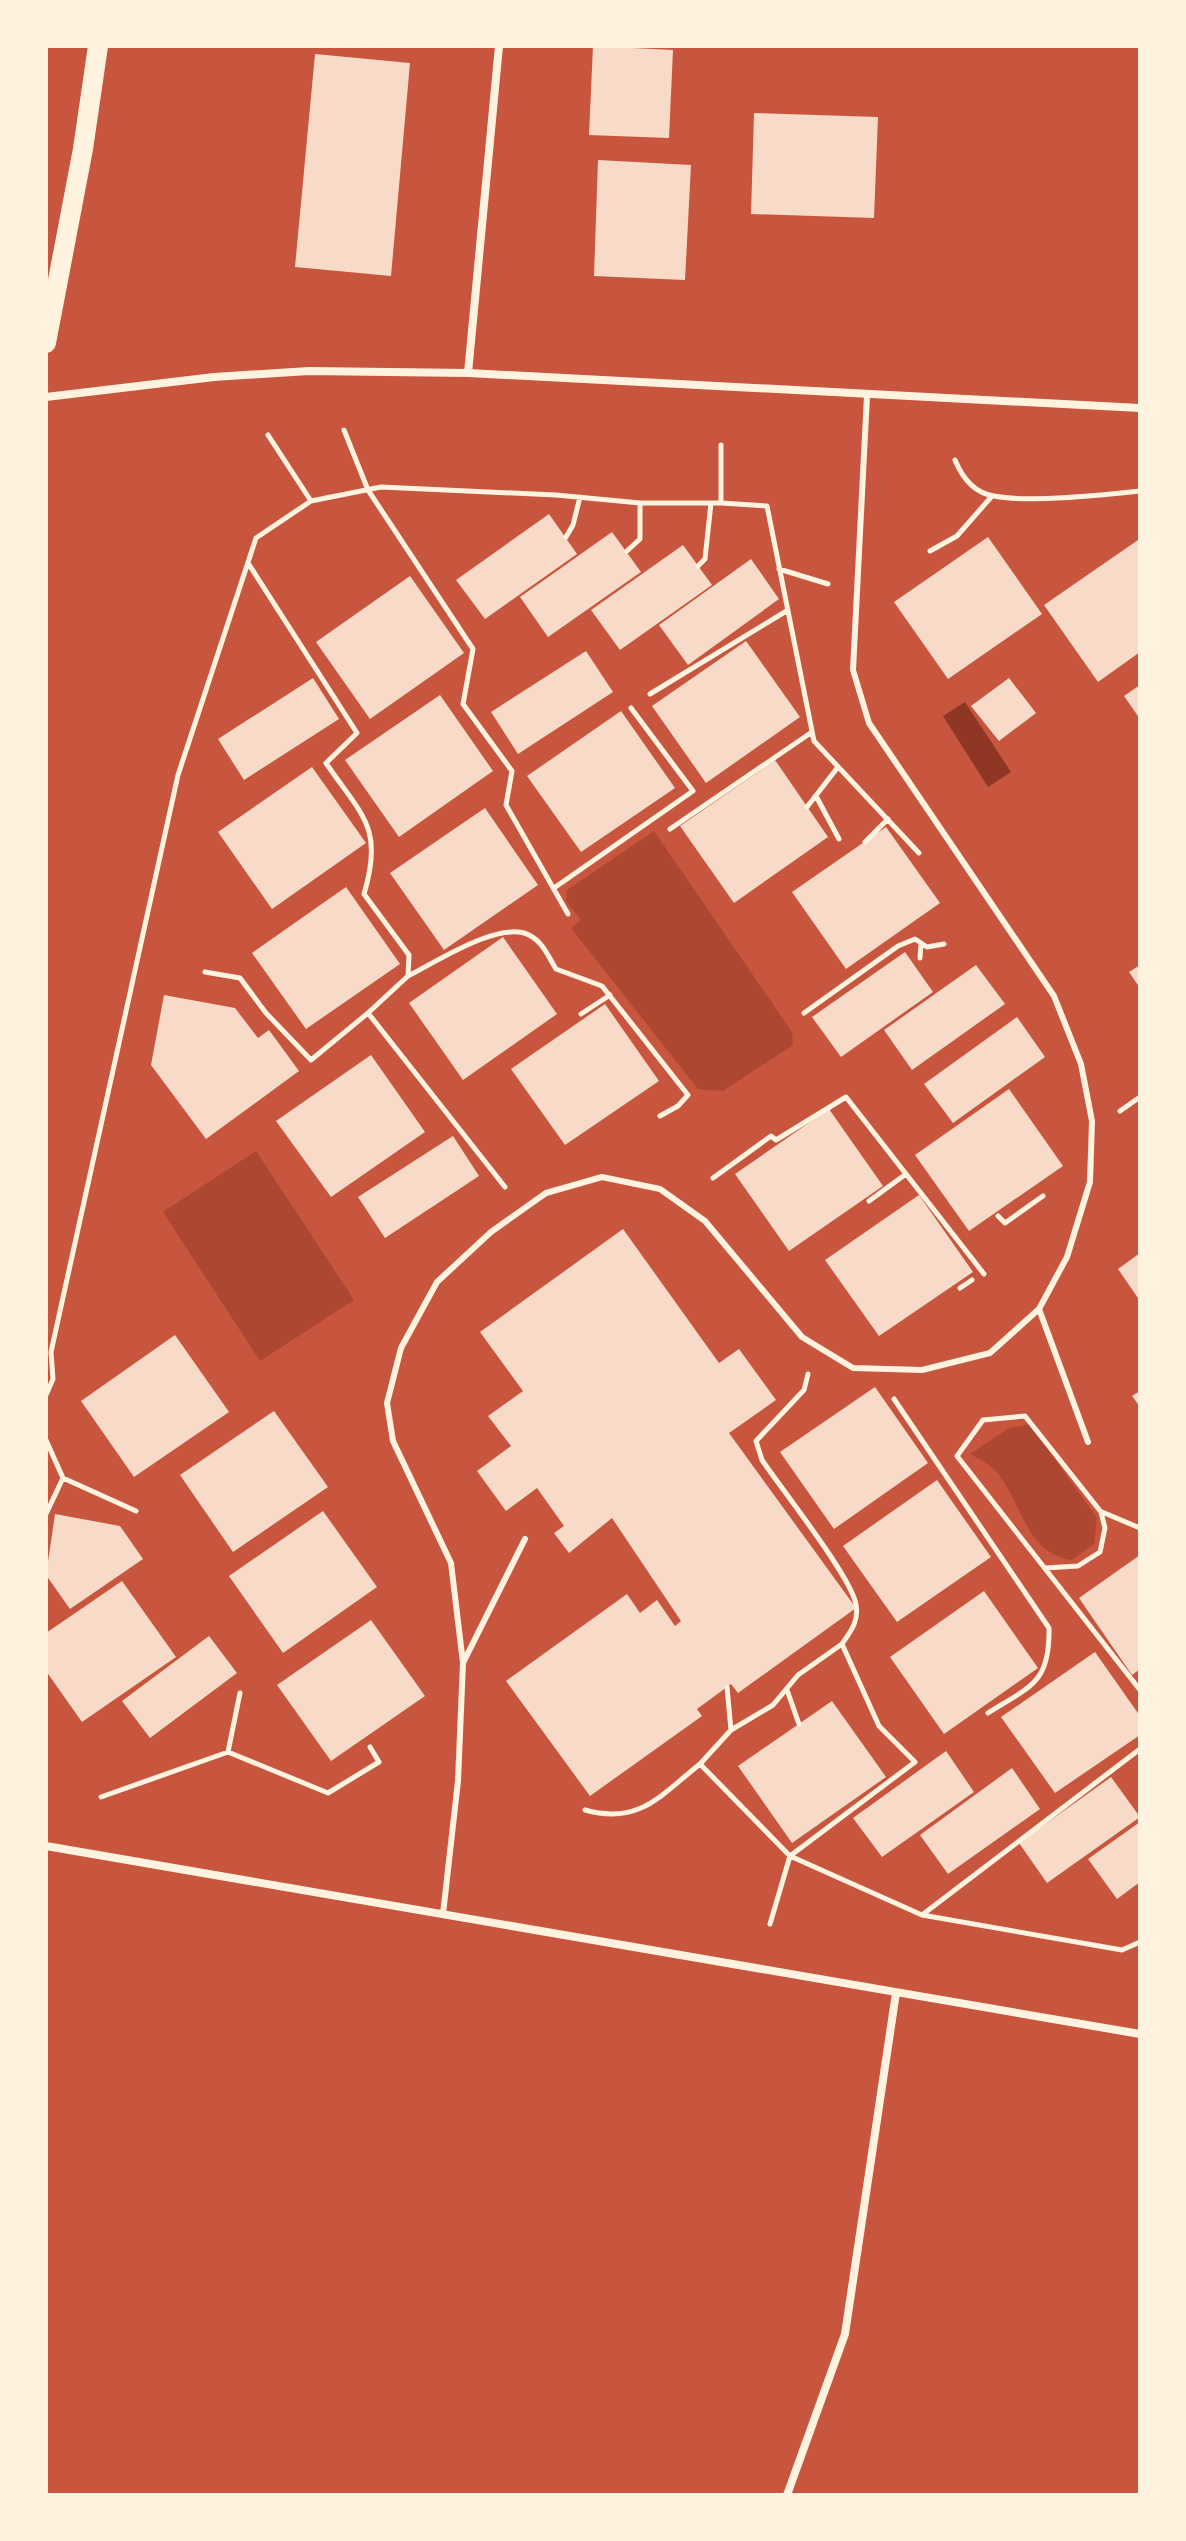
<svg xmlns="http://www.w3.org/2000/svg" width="1186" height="2541" viewBox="0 0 1186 2541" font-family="'IBM Plex Sans',sans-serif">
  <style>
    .green { fill: #ae4732 }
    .water { fill: #8f3625 }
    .building { fill: #f7dbc8 }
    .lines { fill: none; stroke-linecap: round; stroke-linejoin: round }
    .path { stroke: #fff3e0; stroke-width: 5 }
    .service { stroke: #fff3e0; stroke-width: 6 }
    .minor { stroke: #fff3e0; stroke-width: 8 }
    .primary { stroke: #fff3e0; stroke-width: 20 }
  </style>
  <rect width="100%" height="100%" fill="#c8553d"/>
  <path class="green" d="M 654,831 L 792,1032 L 793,1045 L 723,1091 L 698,1089 L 571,928 L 581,920 L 566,901 L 567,890 Z
    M 256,1151 L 354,1300 L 260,1361 L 163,1212 Z
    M 1030,1424 L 1097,1518 L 1094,1544 L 1072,1560 C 1026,1554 1022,1503 997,1472 C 990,1464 979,1459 970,1454 L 1009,1428 Z"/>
  <path class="water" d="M 965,702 L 1011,772 L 988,787 L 943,716 Z"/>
  <path class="building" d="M 593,46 L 673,50 L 669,138 L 589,135 Z
    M 315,54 L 410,63 L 391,276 L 295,267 Z
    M 754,113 L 878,117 L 874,218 L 751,214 Z
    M 598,160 L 691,165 L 685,280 L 594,276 Z
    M 549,514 L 577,554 L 485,619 L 456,580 Z
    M 612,532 L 641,572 L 548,637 L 520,597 Z
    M 988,537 L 1042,614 L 948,679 L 894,602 Z
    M 1138,540 L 1140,652 L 1098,682 L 1044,605 Z
    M 683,545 L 712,585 L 620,650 L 591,610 Z
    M 751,559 L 779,599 L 688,665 L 659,625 Z
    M 410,576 L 464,653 L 370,719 L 316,642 Z
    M 746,641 L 800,717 L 706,783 L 652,706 Z
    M 586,651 L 613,692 L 518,754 L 491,712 Z
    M 313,678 L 339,719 L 244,780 L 218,739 Z
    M 1009,678 L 1036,713 L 999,741 L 971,706 Z
    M 1140,685 L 1140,719 L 1124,696 Z
    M 440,695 L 493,771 L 399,837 L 345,760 Z
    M 621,711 L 675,788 L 581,852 L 527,776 Z
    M 775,760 L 828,837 L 734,903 L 680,826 Z
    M 312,767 L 366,843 L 272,909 L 218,832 Z
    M 485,808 L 538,885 L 444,950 L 390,873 Z
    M 886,827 L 940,903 L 846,969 L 792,892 Z
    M 346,887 L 400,964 L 306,1029 L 252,953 Z
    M 503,937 L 557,1014 L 463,1080 L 409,1003 Z
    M 905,952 L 933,992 L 841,1057 L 812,1017 Z
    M 976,965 L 1005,1004 L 912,1070 L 884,1030 Z
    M 1140,965 L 1140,988 L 1129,972 Z
    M 164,995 L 235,1008 L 258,1038 L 269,1030 L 299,1071 L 206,1139 L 151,1065 Z
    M 605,1004 L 659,1081 L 565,1145 L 511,1069 Z
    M 1017,1017 L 1045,1057 L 953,1123 L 924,1084 Z
    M 371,1055 L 425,1132 L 331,1197 L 276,1121 Z
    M 1009,1089 L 1063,1166 L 969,1231 L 915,1155 Z
    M 829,1109 L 883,1186 L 789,1251 L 735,1174 Z
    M 453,1136 L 479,1176 L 385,1238 L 358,1197 Z
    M 919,1195 L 973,1272 L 879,1336 L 825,1260 Z
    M 623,1229 L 719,1363 L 739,1349 L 776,1400 L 729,1433 L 856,1608 L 738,1693 L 731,1684 L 697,1709 L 702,1716 L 590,1796 L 506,1681 L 627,1594 L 640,1613 L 657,1600 L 675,1626 L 681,1621 L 612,1518 L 569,1553 L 554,1533 L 564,1526 L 537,1488 L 506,1511 L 477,1471 L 511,1446 L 488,1416 L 523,1391 L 480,1332 Z
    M 1140,1253 L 1140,1301 L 1118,1269 Z
    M 175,1335 L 229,1412 L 134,1477 L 81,1401 Z
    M 875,1387 L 928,1463 L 834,1529 L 780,1452 Z
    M 1140,1391 L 1140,1407 L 1132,1396 Z
    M 274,1411 L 328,1487 L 233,1552 L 180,1475 Z
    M 937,1480 L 991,1557 L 897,1622 L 843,1546 Z
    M 323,1511 L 377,1587 L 283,1653 L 229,1576 Z
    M 55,1514 L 120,1526 L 143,1559 L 70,1609 L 46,1575 Z
    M 1140,1555 L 1140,1669 L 1132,1675 L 1079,1598 Z
    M 122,1581 L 176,1657 L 82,1722 L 46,1671 L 46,1633 Z
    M 984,1591 L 1038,1668 L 944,1734 L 890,1657 Z
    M 371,1620 L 425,1696 L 331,1761 L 277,1685 Z
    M 209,1636 L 237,1673 L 150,1738 L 122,1701 Z
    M 1095,1652 L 1140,1716 L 1140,1735 L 1055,1793 L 1001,1717 Z
    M 832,1701 L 886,1777 L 792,1843 L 738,1766 Z
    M 946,1751 L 974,1792 L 882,1857 L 853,1818 Z
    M 1012,1768 L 1040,1809 L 948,1874 L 920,1835 Z
    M 1111,1777 L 1140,1817 L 1047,1883 L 1019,1843 Z
    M 1140,1822 L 1140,1882 L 1117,1899 L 1088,1859 Z"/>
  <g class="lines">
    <path class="path" d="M 344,430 L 368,490 L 473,649 L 463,704 L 512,771 L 506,805 L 568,914
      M 268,435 L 311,501
      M 955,460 C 962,477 974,493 994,496 C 1031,503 1102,495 1140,491
      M 721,503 L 767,506 L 814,741 L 919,853
      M 566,537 L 573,525 L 580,497
      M 627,551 L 640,539 L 640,503 L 721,503 L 721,445
      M 930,551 L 957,536 L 992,496
      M 248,563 L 357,733 L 326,763 C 362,816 384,827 364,894 L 409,955 L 408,976 L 368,1013
      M 698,566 L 705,559 L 711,503
      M 779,569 L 828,584
      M 650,694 L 788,610
      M 816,796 L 839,839
      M 807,807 L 838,767
      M 670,829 L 812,732
      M 865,842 L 888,819
      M 554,888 L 693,791 L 631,708
      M 920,958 L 921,944
      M 205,972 L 240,978 L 266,1013 L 311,1060 L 368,1013 L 505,1187
      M 408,976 C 436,962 500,920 529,935 C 543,942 548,956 556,969 L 602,986 L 688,1095 L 678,1106 L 660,1116
      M 804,1013 L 898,946 L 915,939 L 927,947 L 944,944
      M 581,1014 L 610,995
      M 1120,1111 L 1140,1097
      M 713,1178 L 771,1136 L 776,1140 L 846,1097 L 984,1274
      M 869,1201 L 906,1174
      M 998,1216 L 1005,1223 L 1043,1196
      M 960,1288 L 972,1280
      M 808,1374 L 804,1390 L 756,1441 L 762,1460 C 780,1487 853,1579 856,1605 C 859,1621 851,1631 842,1644
      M 46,1395 L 53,1379 L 51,1352 L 178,775 L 256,538 L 311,501 L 381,487 L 556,495 L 640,503
      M 894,1399 L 1049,1628 C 1050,1683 1031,1686 988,1713
      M 46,1440 L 63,1478 L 46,1514
      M 63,1478 L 136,1511
      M 1102,1512 L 1140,1528
      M 1045,1568 L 1078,1566 L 1100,1552 L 1105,1528 L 1101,1512 L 1025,1416 L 983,1420 L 957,1456 L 1140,1690
      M 727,1687 L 731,1730 L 773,1705 L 798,1675 L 842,1644 L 879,1726 L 915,1762 L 790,1856 L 700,1764 L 731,1730
      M 787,1690 L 799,1724
      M 1140,1749 L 922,1915 L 1122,1950 L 1140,1942
      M 228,1752 L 240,1693
      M 101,1797 L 228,1752 L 328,1793 L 379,1762 L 370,1747
      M 585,1810 C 639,1825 660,1796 700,1764
      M 770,1924 L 790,1856 L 922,1915"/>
    <path class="service" d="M 1039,1309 L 1088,1442
      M 463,1663 L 525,1539
      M 443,1914 L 458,1781 L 463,1663 L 451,1563 L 393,1441 L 387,1403 L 401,1348 L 437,1282 L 491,1232 L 546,1193 L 602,1177 L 660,1189 L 705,1221 L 802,1337 L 853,1368 L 922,1370 L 990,1353 L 1039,1309 L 1067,1257 L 1090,1182 L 1092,1121 L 1081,1064 L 1054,996 L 869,723 L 853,670 L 867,396"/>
    <path class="minor" d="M 468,373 L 499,46
      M 46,397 L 214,377 L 309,371 L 468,373 L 1140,408
      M 46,1846 L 1140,2034
      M 787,2495 L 845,2334 L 896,1993"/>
    <path class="primary" d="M 46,343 L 83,149 L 98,46"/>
  </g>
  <rect width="1186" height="2541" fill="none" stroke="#fff3e0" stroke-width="96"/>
</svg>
